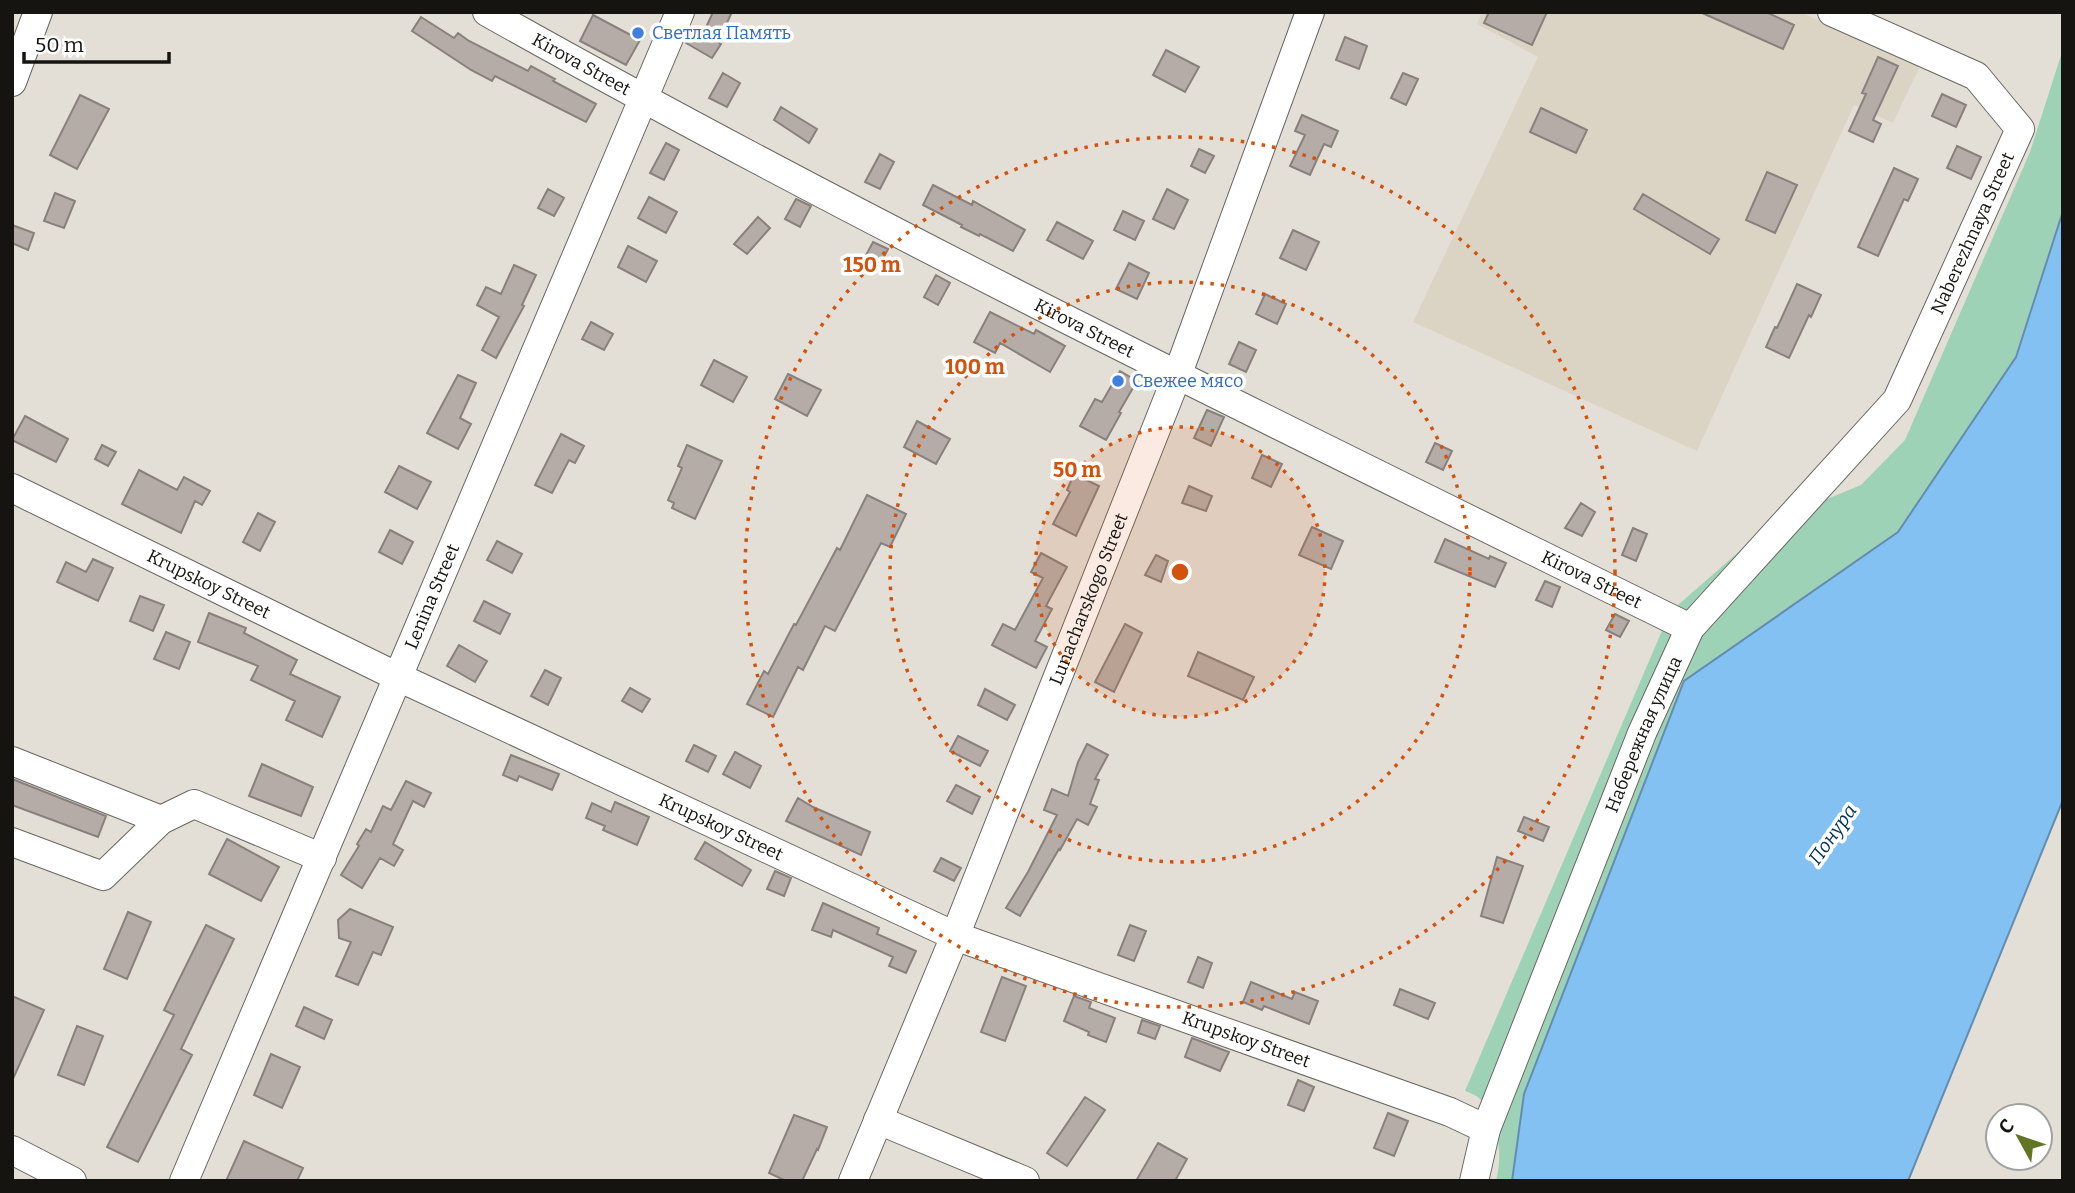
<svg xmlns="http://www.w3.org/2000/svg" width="2075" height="1193" viewBox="0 0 2075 1193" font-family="Bitter,serif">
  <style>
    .built { fill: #dbd4c5 }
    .green { fill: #9ed2b7 }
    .water { fill: #84c1f3; stroke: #638daf; stroke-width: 2 }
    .building { fill: #b5aca8; stroke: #88807c; stroke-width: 2 }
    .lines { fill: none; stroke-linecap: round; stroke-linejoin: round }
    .minor-casing { stroke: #6a6760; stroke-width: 30 }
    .minor { stroke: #fff; stroke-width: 28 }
    .ring { fill: none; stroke: #d3520c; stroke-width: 3.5; stroke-dasharray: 3.5 7 }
    .shop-dot { fill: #3f7fe0; stroke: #fff; stroke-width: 2.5 }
    .labels { text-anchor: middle; stroke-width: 7; stroke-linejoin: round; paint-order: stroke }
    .shop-label { font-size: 18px; fill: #366cbe; stroke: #fff; text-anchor: start }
    .street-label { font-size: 18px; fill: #151411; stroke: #fff }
    .water-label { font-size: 19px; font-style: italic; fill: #023353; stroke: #fff }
    .centre { fill: #d3520c; stroke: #fff; stroke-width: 3.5 }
    .ring-label { font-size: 21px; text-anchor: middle; font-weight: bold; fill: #d3520c; stroke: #fff; stroke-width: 7; stroke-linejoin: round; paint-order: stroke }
  </style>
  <rect width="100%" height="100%" fill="#e3dfd7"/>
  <path class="built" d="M 1482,12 L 1800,12 L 1920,66 L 1893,123 L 1854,105 L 1697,451 L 1413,322 L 1538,57 L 1477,24 Z"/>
  <path class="green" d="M 2063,49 L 2063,209 L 2014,360 L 1898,532 L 1684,681 L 1524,1094 L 1512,1181 L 1496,1181 C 1503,1154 1499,1120 1480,1099 C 1476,1095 1470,1093 1465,1091 L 1670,612 L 1774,521 L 1861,485 L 1905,440 L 2030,152 Z"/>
  <path class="water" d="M 2063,211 L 2063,800 L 1908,1181 L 1512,1181 L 1524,1094 L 1684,681 L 1898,532 L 2016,357 Z"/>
  <path class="building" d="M 713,12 L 732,12 L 718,42 L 721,44 L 712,58 L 686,43 L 694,29 L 703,34 Z
    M 1489,12 L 1547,12 L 1532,45 L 1484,23 Z
    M 1700,12 L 1766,12 L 1794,25 L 1783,49 Z
    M 593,15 L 640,40 L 626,65 L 580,41 Z
    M 421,17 L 454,38 L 458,33 L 469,41 L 528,71 L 531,66 L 555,79 L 553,81 L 596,104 L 586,122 L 495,76 L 492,81 L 471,70 L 412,31 Z
    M 1345,37 L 1367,46 L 1359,69 L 1336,60 Z
    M 1166,50 L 1199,67 L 1185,92 L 1153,75 Z
    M 1878,57 L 1898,66 L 1873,120 L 1881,124 L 1873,142 L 1849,131 L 1866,94 L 1862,93 Z
    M 723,73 L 740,83 L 727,107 L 709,98 Z
    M 1403,73 L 1418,79 L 1406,105 L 1391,98 Z
    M 1942,94 L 1966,105 L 1956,127 L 1932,116 Z
    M 80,95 L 109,109 L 77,169 L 50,155 Z
    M 781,107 L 817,129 L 809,143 L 774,120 Z
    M 1541,108 L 1587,130 L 1576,153 L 1530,132 Z
    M 1302,115 L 1338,131 L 1331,147 L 1324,144 L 1310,175 L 1290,166 L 1305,135 L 1295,131 Z
    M 666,143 L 679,150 L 664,180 L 650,173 Z
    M 1957,146 L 1981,157 L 1971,179 L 1947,168 Z
    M 1199,149 L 1214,156 L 1205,173 L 1191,166 Z
    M 880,154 L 894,162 L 880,189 L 865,182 Z
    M 1894,168 L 1918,179 L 1908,201 L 1904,199 L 1878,256 L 1858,247 Z
    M 1767,172 L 1797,185 L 1775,233 L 1746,220 Z
    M 933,185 L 972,205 L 973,201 L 1025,230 L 1013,251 L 980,234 L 979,236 L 961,227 L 962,225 L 923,205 Z
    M 548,189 L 564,198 L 554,216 L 538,208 Z
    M 1167,189 L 1188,200 L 1174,229 L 1153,219 Z
    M 55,193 L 75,201 L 64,228 L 44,221 Z
    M 1643,194 L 1719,239 L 1710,254 L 1634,209 Z
    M 649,197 L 677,212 L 666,233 L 638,218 Z
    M 796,199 L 811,206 L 800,227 L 785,219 Z
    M 1123,211 L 1144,221 L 1135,240 L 1114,230 Z
    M 758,217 L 770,228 L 747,254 L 734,244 Z
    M 1057,222 L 1093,241 L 1083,259 L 1047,240 Z
    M 12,225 L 34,233 L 28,250 L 12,243 Z
    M 1293,230 L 1319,242 L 1306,270 L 1280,258 Z
    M 873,242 L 888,249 L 878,269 L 863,261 Z
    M 628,246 L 657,261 L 646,282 L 618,267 Z
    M 1129,263 L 1149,273 L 1137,299 L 1116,289 Z
    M 514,265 L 536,275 L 522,305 L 524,306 L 496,358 L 482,350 L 499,317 L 477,305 L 486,287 L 501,294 Z
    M 936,275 L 950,283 L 938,305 L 924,297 Z
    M 1797,284 L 1821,295 L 1811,317 L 1809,315 L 1789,358 L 1766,347 L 1775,327 L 1777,328 Z
    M 1265,294 L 1286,304 L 1277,324 L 1256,314 Z
    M 990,312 L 1034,334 L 1036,330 L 1065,346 L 1050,372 L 1000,343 L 995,353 L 974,342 Z
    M 591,322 L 613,334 L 604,350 L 582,339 Z
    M 1239,342 L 1256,350 L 1246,372 L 1229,364 Z
    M 714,360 L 747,377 L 733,402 L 701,385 Z
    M 1120,371 L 1137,381 L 1119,412 L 1121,413 L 1106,440 L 1080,426 L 1095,399 L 1102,402 Z
    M 788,374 L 821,390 L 807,416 L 775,399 Z
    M 458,375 L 476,383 L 460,418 L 471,424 L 458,449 L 427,433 Z
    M 1207,410 L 1224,417 L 1211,446 L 1194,438 Z
    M 25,416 L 68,439 L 56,462 L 12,440 Z
    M 917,421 L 950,439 L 936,464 L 904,447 Z
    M 561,434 L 584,446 L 575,463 L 569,460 L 552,493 L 535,485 Z
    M 1435,443 L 1452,451 L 1443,470 L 1426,462 Z
    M 102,445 L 116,452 L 108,466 L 95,459 Z
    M 687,445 L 722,461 L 695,519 L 672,508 L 674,503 L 668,500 L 682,468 L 678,466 Z
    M 1262,455 L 1282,464 L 1271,487 L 1252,478 Z
    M 399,466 L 431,482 L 417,509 L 385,492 Z
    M 139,470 L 177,490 L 184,477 L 210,491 L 202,505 L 195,501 L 181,533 L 122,504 Z
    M 1074,474 L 1099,486 L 1076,536 L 1053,524 L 1070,492 L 1067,490 Z
    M 1189,486 L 1212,496 L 1206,511 L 1182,503 Z
    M 867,495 L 906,514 L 890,547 L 881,543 L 835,631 L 825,626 L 803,670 L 798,667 L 773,717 L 747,704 L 764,671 L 768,674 L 794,624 L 796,625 L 837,548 L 840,550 Z
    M 1581,503 L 1595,512 L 1582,536 L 1565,528 Z
    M 258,513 L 275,522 L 260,551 L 243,542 Z
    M 1312,527 L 1343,541 L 1331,569 L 1299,555 Z
    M 1633,528 L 1647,534 L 1636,561 L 1622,555 Z
    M 390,530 L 413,542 L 402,564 L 379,552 Z
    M 1445,539 L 1489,559 L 1490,556 L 1506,563 L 1495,587 L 1435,562 Z
    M 497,541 L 522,554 L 512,573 L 487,560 Z
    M 1041,553 L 1067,567 L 1046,606 L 1052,609 L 1035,641 L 1047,647 L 1036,668 L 992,645 L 1003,624 L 1015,630 L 1043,578 L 1031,572 Z
    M 1156,555 L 1168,561 L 1161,582 L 1145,575 Z
    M 93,559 L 113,568 L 98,601 L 57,582 L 66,562 L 86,572 Z
    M 1545,581 L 1560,587 L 1552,607 L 1536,600 Z
    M 140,596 L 164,605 L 153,631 L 130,621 Z
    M 484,601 L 510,614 L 500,634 L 474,621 Z
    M 209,613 L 246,628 L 244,633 L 297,660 L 290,674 L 340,697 L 322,737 L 286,720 L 295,701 L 251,680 L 258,666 L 198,642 Z
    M 1615,614 L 1629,621 L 1620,637 L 1606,630 Z
    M 1125,624 L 1142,633 L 1114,692 L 1095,682 Z
    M 166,632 L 190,642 L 179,669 L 154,659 Z
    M 459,645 L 487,661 L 475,682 L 447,666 Z
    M 1198,652 L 1254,677 L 1243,700 L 1188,676 Z
    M 545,670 L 561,678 L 548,705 L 531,696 Z
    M 630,688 L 650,699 L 642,712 L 622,701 Z
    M 985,689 L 1015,705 L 1007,720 L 978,705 Z
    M 958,736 L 988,751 L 980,766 L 950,751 Z
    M 1087,744 L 1108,755 L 1095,779 L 1099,780 L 1090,804 L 1097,807 L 1088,825 L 1077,819 L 1060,850 L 1059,849 L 1020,916 L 1006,908 L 1028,872 L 1057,815 L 1044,810 L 1052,789 L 1068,796 L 1078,762 Z
    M 694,745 L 716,756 L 708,772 L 686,761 Z
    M 735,752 L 761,766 L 750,788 L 723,774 Z
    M 511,755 L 559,774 L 552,790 L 519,776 L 517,781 L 503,775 Z
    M 262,764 L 313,787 L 301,816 L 249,796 Z
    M 12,779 L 106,816 L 98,837 L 12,805 Z
    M 406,781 L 431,793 L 424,807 L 413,801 L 393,844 L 403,850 L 394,866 L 380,858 L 362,888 L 341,875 L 359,846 L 357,844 L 366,829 L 371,832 L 383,806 L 391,810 Z
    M 956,785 L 980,797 L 972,814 L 947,801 Z
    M 798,798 L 813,807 L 870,832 L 861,855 L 786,821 Z
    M 615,802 L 649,817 L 637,845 L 603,830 L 605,826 L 586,818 L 592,803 L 611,812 Z
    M 1524,817 L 1549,827 L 1543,841 L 1518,831 Z
    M 227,839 L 279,867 L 261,901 L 209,874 Z
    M 705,842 L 751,870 L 742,886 L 695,859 Z
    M 1497,857 L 1523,866 L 1503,923 L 1481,916 Z
    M 941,858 L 961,868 L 954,881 L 934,871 Z
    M 775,871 L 791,878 L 784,896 L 767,889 Z
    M 823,903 L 879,928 L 877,934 L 916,951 L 906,973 L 889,966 L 893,957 L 833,930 L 831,937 L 812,930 Z
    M 350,909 L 393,927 L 381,955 L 373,952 L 358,985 L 336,976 L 351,942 L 339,938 L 338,920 Z
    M 128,912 L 151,922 L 127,979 L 104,969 Z
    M 206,925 L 234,939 L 181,1049 L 192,1055 L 138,1162 L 107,1147 L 174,1015 L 164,1010 Z
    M 1130,925 L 1146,931 L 1134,961 L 1118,955 Z
    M 1198,957 L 1212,963 L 1203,988 L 1188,982 Z
    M 1002,977 L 1026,986 L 1005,1041 L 981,1032 Z
    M 1251,982 L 1292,999 L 1295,992 L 1318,1001 L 1309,1024 L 1264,1006 L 1262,1010 L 1243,1002 Z
    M 1400,989 L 1435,1003 L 1428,1019 L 1394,1005 Z
    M 12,996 L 44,1010 L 12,1081 Z
    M 1074,996 L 1091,1002 L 1089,1008 L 1115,1018 L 1106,1042 L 1088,1035 L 1089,1032 L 1064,1021 Z
    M 304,1007 L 332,1020 L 324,1039 L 296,1026 Z
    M 1142,1020 L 1160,1026 L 1155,1039 L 1138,1033 Z
    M 77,1026 L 103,1036 L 84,1085 L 58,1075 Z
    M 1192,1038 L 1229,1052 L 1220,1071 L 1185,1057 Z
    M 271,1054 L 300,1067 L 282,1108 L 254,1095 Z
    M 1298,1080 L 1314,1087 L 1304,1111 L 1288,1105 Z
    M 1085,1097 L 1105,1110 L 1067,1166 L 1047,1153 Z
    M 1388,1113 L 1408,1121 L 1394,1156 L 1374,1148 Z
    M 794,1115 L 827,1127 L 818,1150 L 817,1149 L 802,1181 L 786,1181 L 769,1173 Z
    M 244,1141 L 303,1168 L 297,1181 L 226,1181 Z
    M 1158,1143 L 1187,1159 L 1175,1181 L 1136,1181 Z"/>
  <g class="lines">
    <defs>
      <g id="minor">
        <path id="s1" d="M 487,12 C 880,233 1286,429 1690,628"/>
        <path d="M 12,82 L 38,12"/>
        <path id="s2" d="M 12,488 L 398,677 L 955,936 L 1450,1112 L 1486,1129 L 1474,1181"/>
        <path d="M 12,761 L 161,820"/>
        <path d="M 12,842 L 103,876 L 161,820 L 194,804 L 322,858"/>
        <path d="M 878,1120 L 1025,1181"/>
        <path id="s3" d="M 1486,1129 L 1642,733 L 1690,628 L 1897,400 L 2020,129 L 1976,76 L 1832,12"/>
        <path d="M 12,1150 L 72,1181"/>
        <path id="s4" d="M 184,1181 L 680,12"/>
        <path id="s5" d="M 853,1181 L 955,936 L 1177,376 L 1310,12"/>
      </g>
    </defs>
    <use href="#minor" class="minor-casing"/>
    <use href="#minor" class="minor"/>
  </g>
  <circle cx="1180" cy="572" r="145" fill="#d3520c" fill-opacity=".12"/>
  <g class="ring">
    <circle cx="1180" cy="572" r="145"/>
    <circle cx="1180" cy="572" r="290"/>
    <circle cx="1180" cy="572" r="435"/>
  </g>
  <g class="shop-dot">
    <circle cx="638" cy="33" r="7"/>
    <circle cx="1118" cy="381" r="7"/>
  </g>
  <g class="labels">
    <g class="shop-label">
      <text x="652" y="39">Светлая Память</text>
      <text x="1132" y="387">Свежее мясо</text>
    </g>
    <g class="street-label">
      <text dy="6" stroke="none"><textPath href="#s1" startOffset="108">Kirova Street</textPath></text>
      <text dy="6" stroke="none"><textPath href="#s3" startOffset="1032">Naberezhnaya Street</textPath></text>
      <text dy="6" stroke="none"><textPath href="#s1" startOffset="676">Kirova Street</textPath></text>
      <text dy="6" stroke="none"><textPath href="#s1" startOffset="1242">Kirova Street</textPath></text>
      <text dy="6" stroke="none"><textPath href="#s2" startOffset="219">Krupskoy Street</textPath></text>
      <text dy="6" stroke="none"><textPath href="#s4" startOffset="635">Lenina Street</textPath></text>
      <text dy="6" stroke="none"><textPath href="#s5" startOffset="628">Lunacharskogo Street</textPath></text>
      <text dy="6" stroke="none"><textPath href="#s3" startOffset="425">Набережная улица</textPath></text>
      <text dy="6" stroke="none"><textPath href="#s2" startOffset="786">Krupskoy Street</textPath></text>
      <text dy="6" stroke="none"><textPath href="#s2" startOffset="1353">Krupskoy Street</textPath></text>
    </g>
    <g class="water-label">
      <text transform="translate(1832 834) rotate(-55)" y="7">Понура</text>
    </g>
  </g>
  <circle cx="1180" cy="572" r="10" class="centre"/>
  <g class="ring-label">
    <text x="872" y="272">150 m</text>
    <text x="975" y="374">100 m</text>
    <text x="1077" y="477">50 m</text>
  </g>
  <rect width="2075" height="1193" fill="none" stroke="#151411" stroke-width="28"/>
  <g transform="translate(2019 1137) rotate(310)"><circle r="33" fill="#ffffff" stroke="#a1a1a0" stroke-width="2"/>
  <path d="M0-5L12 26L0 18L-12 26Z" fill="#617525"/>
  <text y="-10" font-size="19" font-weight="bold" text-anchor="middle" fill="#151411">С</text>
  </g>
  <path d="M24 52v10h145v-10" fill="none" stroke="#151411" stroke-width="3.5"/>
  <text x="35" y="52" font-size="21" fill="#151411" stroke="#ffffff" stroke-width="5" paint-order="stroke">50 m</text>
</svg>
